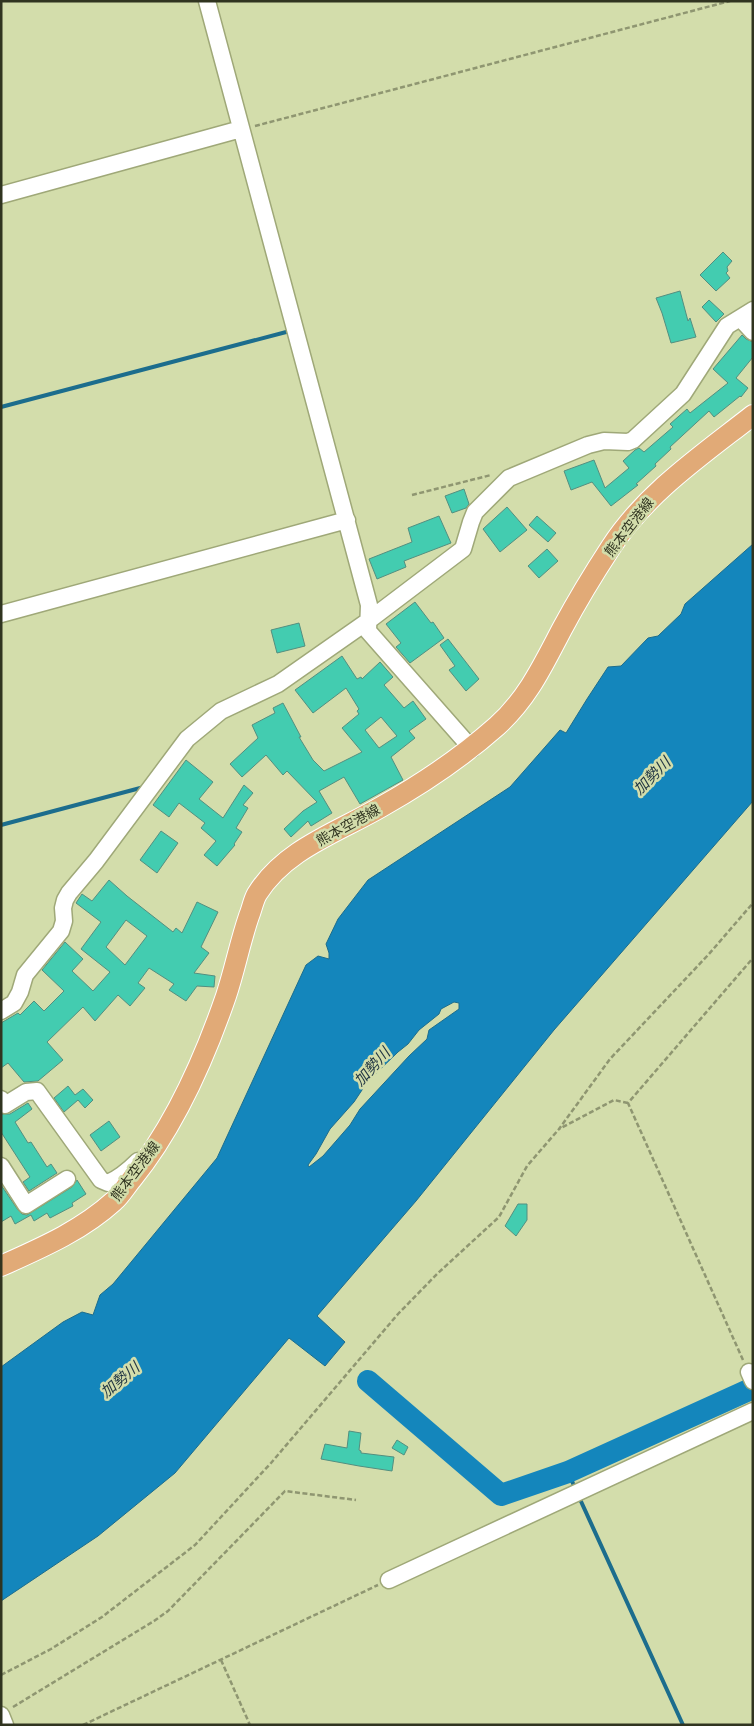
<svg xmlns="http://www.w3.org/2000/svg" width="754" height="1726" viewBox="0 0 754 1726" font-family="'Noto Serif','Noto Sans JP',serif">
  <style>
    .water { fill: #1486bc; stroke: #1c6d8d; fill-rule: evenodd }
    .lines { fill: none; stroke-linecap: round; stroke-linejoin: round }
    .stream { stroke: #1c6d8d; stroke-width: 4 }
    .river { stroke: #1486bc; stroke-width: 22 }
    .building { fill: #43ccb0; stroke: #538f80; fill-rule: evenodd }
    .minor-casing { stroke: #9fa878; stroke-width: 19 }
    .major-casing { stroke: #fff; stroke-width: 22 }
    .path { stroke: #8f9671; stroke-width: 2.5; stroke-dasharray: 5 2.5; stroke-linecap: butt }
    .minor { stroke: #fff; stroke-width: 16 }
    .major { stroke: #e1aa77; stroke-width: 20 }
    .labels { text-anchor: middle; stroke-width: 5; stroke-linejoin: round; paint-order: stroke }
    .street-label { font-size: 14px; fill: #303420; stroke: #d3ddab }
    .water-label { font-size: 15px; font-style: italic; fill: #1f3442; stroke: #d3ddab }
  </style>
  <rect width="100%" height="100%" fill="#d3ddab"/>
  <path class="water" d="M 753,544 L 753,801 L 554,1030 L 416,1201 L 317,1316 L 345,1342 L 325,1366 L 289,1338 L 175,1473 L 98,1536 L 1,1601 L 1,1367 L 63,1322 L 82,1312 L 93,1315 L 100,1295 L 113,1284 L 217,1158 L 306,965 L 318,956 L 329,959 L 329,953 L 326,944 L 338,919 L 368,880 L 510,787 L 560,730 L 566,733 L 587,699 L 608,667 L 621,666 L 648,638 L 658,636 L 681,614 L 685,604 ZM 454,1002 L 459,1003 L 459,1009 L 429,1030 L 427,1039 L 409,1056 L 360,1109 L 350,1125 L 323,1156 L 309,1167 L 308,1165 L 316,1154 L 330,1129 L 354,1102 L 368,1081 L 398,1052 L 408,1044 L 419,1030 L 439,1014 L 441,1009 Z"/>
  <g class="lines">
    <path class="stream" d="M 1,407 L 290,331
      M 1,825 L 144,787
      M 568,1472 L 575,1488
      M 579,1497 L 683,1725"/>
    <path class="river" d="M 368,1381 L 501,1495 L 568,1472 L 753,1388"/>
  </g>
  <path class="building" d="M 723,252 L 732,261 L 727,267 L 728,271 L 726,273 L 730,278 L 716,291 L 700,275 Z
    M 680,291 L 688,321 L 690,318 L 696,337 L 671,343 L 662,313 L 656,298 Z
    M 709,300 L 724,314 L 716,322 L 702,307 Z
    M 742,335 L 746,339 L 753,342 L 753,357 L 736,378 L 748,388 L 741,397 L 740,396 L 714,417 L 709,411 L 670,447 L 671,449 L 655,464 L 656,466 L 636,484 L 638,485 L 611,506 L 592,482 L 571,490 L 564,471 L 594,460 L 605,488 L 629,468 L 623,461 L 635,450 L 639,448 L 644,452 L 673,427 L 670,424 L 687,409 L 690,413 L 728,383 L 713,369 Z
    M 464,489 L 469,504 L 466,508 L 452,513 L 445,496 Z
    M 507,507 L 527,530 L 500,552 L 483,529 Z
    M 439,516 L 451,543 L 404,561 L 406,567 L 377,579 L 369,559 L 412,542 L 408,528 Z
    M 537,516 L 556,533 L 548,542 L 529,525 Z
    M 547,549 L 558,561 L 539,578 L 528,566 Z
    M 415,602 L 431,623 L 433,622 L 444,638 L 410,663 L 396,647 L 401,643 L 386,624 Z
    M 299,623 L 305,646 L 277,653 L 271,630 Z
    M 448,639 L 479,679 L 466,691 L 449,670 L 455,666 L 440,645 Z
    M 342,656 L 357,679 L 361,677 L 362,679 L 380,662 L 393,677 L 384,685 L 404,708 L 413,701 L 426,719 L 409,731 L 415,738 L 391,757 L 403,780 L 360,804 L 344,777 L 319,791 L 332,813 L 311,826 L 308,821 L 291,837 L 284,829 L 303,811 L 317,802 L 287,771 L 283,775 L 266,755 L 242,777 L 230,764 L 258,738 L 252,725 L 275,713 L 273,708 L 283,703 L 301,737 L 299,737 L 313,760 L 324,771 L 362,752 L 342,728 L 359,714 L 357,711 L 359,709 L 346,688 L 313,713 L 295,690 ZM 381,717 L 397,736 L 379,748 L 365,730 Z
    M 186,760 L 213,782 L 199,799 L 223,818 L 244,785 L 253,793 L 243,805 L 248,808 L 236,828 L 242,832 L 234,844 L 235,845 L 217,866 L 204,855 L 216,841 L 201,828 L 205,823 L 179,803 L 169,817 L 153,805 Z
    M 161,831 L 178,843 L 157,873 L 140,860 Z
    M 109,880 L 127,896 L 173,932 L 176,928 L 182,933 L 197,902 L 218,912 L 201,947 L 209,953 L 194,973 L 215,976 L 214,987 L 197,986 L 186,1001 L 169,990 L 174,984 L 149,968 L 138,983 L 145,988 L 130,1006 L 118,995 L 95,1021 L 83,1007 L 47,1042 L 63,1060 L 38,1081 L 24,1082 L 8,1063 L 1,1068 L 1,1023 L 18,1013 L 20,1015 L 34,1001 L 44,1011 L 64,991 L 42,970 L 65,942 L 83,959 L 72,971 L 93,991 L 110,972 L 81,949 L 101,922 L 76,903 L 82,894 L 92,901 ZM 126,920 L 147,936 L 125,965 L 106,947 Z
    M 68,1086 L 75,1095 L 83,1089 L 93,1100 L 85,1108 L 78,1100 L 64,1112 L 54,1098 Z
    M 28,1103 L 32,1109 L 15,1122 L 28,1143 L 31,1142 L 47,1167 L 51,1164 L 57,1173 L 29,1191 L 23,1182 L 30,1177 L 1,1132 L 1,1114 L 10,1114 Z
    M 109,1121 L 120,1137 L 101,1151 L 90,1135 Z
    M 77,1180 L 86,1194 L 72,1203 L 73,1206 L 50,1218 L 47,1213 L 34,1221 L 31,1215 L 15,1224 L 11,1216 L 1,1222 L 1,1185 L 18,1210 L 22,1214 L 27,1215 L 72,1187 Z
    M 518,1204 L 527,1204 L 527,1220 L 516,1236 L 505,1226 Z
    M 349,1431 L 361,1433 L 359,1450 L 361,1451 L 361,1453 L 394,1457 L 392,1471 L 359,1466 L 321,1459 L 325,1444 L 347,1448 Z
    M 397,1440 L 408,1447 L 404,1455 L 392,1448 Z"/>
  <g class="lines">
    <defs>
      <path id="minor" d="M 207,1 L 369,605 L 368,631 L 472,749
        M 1,195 L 241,129
        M 740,318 L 753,332
        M 1,614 L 347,520
        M 1,1011 L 14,1003 L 20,992 L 25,975 L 61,931 L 64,921 L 63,908 L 65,900 L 69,893 L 96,861 L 187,739 L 221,711 L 278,684 L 368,621 L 463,549 L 471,522 L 475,512 L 509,478 L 588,445 L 604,441 L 628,442 L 633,440 L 683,394 L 727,326 L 753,310
        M 1,1099 L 5,1105 L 26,1092 L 37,1091 L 101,1180 L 108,1183 C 120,1178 129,1170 138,1161
        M 1,1166 L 26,1205 L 67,1179
        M 749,1372 L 753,1381
        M 389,1580 L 753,1411
        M 1,1715 L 5,1725"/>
      <path id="major" d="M 1,1266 C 41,1248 81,1231 114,1201 C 121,1195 126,1186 132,1179 C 175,1126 204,1060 226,996 C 235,969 240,942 249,916 C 252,909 253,901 257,894 C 285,849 338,832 381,807 C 422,784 462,757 497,726 C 528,698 543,665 562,629 C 577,601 594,573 611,547 C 646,493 702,455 753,415"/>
    </defs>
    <use href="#minor" class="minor-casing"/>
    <use href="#major" class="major-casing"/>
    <path class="path" d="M 255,126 L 730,1
      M 412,495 L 491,475
      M 628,1103 L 614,1100 L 559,1129 L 610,1059 L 709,954 L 753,903
      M 743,1360 L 628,1103 L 753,958
      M 221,1660 L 250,1725
      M 1,1675 L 51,1649 L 102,1617 L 195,1545 L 271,1463 L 398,1314 L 437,1274 L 499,1217 L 527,1166 L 559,1129
      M 13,1707 L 154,1621 L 168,1611 L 285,1491 L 356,1500
      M 83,1725 L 378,1585"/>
    <use href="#minor" class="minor"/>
    <use href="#major" class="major"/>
  </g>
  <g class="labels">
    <g class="street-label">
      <text transform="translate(629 527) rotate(-52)" y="5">熊本空港線</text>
      <text transform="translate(348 825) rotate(-29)" y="5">熊本空港線</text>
      <text transform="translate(135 1171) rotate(-53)" y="5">熊本空港線</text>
    </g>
    <g class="water-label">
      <text transform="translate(652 776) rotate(-45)" y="5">加勢川</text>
      <text transform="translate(372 1067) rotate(-48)" y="5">加勢川</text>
      <text transform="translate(120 1380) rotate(-40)" y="5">加勢川</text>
    </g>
  </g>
  <rect width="754" height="1726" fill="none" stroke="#303420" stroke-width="5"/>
</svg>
